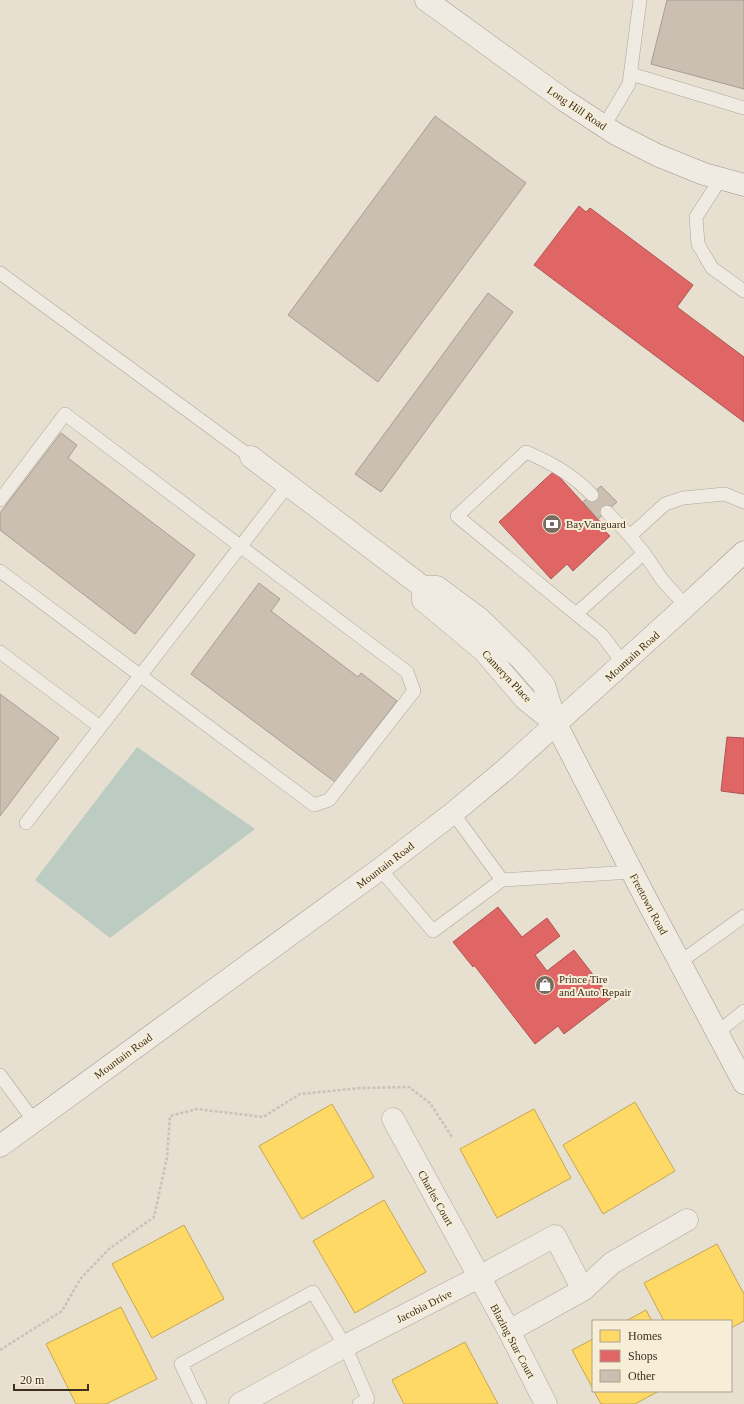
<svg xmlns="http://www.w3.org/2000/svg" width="744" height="1404" viewBox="0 0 744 1404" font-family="'Times New Roman',serif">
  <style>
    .water { fill: #bcccc2 }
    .homes { fill: #ffd966; stroke: #c5a651 }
    .shops { fill: #e06666; stroke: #af5551 }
    .building { fill: #cbbfb2; stroke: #a89c90 }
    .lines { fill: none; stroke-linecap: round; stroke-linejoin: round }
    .lane-casing { stroke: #ada599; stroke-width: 14 }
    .street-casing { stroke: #ada599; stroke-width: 23 }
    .secondary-casing { stroke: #9c958a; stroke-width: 23 }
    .path { stroke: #c8c2b9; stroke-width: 2.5; stroke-dasharray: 3 2; stroke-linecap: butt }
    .lane { stroke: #efebe3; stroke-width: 13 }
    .street { stroke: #efebe3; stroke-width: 22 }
    .secondary { stroke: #efebe3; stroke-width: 22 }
    .labels { text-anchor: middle; stroke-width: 4; stroke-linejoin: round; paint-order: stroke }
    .street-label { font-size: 11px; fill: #3d2e20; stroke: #f7eed8 }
    .poi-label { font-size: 11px; fill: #3d2e20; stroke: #f7eed8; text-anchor: start }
  </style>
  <rect width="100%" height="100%" fill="#e7e0d1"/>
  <path class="water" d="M 137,747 L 255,829 L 110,938 L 35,880 Z"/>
  <path class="homes" d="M 635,1102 L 675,1171 L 603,1214 L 563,1145 Z
    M 332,1104 L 374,1177 L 302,1219 L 259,1146 Z
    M 534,1109 L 571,1178 L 497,1218 L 460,1149 Z
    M 384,1200 L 426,1272 L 355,1313 L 313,1241 Z
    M 184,1225 L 224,1299 L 152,1338 L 112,1264 Z
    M 717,1244 L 744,1294 L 744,1321 L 731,1328 L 731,1321 L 664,1321 L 644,1283 Z
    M 121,1307 L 157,1379 L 106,1404 L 76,1404 L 46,1344 Z
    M 646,1310 L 652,1321 L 626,1321 Z
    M 593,1339 L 593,1389 L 572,1350 Z
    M 465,1342 L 498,1404 L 404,1404 L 392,1380 Z
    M 594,1391 L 659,1391 L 635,1404 L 601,1404 Z"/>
  <path class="shops" d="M 579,206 L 586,212 L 590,208 L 693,285 L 677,307 L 744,357 L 744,422 L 534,265 Z
    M 554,471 L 604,526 L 602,528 L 610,536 L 573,571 L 567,564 L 551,579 L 499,522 Z
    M 727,737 L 744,738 L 744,794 L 721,791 Z
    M 498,907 L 522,937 L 547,918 L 560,936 L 535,955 L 547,971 L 574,950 L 611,998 L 564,1034 L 558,1026 L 535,1044 L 474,965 L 473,967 L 453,942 Z"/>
  <path class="building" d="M 667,0 L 744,0 L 744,89 L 651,64 Z
    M 435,116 L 526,183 L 378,382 L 288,315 Z
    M 488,293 L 513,312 L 381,492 L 355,474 Z
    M 61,433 L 77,445 L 68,458 L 195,555 L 135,634 L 0,530 L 0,513 Z
    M 601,486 L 617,502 L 598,519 L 583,502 Z
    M 259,583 L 280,599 L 271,611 L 358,677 L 361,673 L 397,701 L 335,782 L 191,674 Z
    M 0,694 L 59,738 L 0,816 Z"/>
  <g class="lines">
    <defs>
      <path id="lane" d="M 631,74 L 744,108
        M 604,126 L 629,84 L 640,0
        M 721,178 L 696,217 L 698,244 L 712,268 L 744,291
        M 0,273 L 251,457
        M 0,500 L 65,414 L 407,672 L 414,691 L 329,800 L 314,805 L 0,571
        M 607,512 L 630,536
        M 686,606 L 663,581 L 644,553 L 630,536 L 665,504 L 683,498 L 725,494 L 744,502
        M 576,614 L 457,516 L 526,452 C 550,462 574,475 592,495
        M 0,652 L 100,727
        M 623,663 L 602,635 L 576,614 L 644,553
        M 453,813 L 502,880
        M 26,823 L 288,485
        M 380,869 L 433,931 L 502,880 L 632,872
        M 680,962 L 744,916
        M 717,1033 L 744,1011
        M 0,1075 L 34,1121
        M 200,1404 L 181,1364 L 313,1292 L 345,1346 L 368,1399 L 359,1404"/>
      <path id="street" d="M 251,457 L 423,587 L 437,587 L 480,619 L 521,659 L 544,685 L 556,724
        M 423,587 L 423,600 L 484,651 L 525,699 L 556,724
        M 393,1119 L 509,1331 L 546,1404
        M 509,1331 L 583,1290 L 612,1263 L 687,1220
        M 240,1404 L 345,1346 L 479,1277 L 555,1236 L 583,1290"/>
      <path id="secondary" d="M 426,0 L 564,100 L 616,134 L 657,155 L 704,174 L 744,185
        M 556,724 L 644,895 L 744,1083
        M 0,1146 L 380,869 L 453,813 L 506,769 L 686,606 L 744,552"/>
    </defs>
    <use href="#lane" class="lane-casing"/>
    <use href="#street" class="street-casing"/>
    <use href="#secondary" class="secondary-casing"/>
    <path class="path" d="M 0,1350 L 62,1311 L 81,1278 L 109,1249 L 154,1217 L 167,1157 L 170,1116 L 197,1109 L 263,1117 L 300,1094 L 361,1088 L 409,1087 L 430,1103 L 452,1137"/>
    <use href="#lane" class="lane"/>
    <use href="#street" class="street"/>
    <use href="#secondary" class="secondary"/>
  </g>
  <defs>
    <symbol id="bank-disc" viewBox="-11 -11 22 22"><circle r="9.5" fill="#786c5e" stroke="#f7eed8"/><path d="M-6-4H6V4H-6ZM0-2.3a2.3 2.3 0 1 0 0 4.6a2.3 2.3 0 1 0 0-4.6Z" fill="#fff"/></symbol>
    <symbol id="shop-disc" viewBox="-11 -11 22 22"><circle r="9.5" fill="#786c5e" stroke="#f7eed8"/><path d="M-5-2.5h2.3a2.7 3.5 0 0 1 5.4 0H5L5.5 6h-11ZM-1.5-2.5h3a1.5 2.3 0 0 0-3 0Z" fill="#fff"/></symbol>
  </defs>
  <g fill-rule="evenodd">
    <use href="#bank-disc" x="541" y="513" width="22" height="22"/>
    <use href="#shop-disc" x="534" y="974" width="22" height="22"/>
  </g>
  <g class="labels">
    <g class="street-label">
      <text transform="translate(577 108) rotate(34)" y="4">Long Hill Road</text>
      <text transform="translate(632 656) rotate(-42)" y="4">Mountain Road</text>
      <text transform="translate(507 676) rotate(47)" y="4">Cameryn Place</text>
      <text transform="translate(385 865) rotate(-37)" y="4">Mountain Road</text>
      <text transform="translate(649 904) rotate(62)" y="4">Freetown Road</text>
      <text transform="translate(123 1056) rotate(-36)" y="4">Mountain Road</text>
      <text transform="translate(436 1198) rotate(61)" y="4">Charles Court</text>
      <text transform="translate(424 1306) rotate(-27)" y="4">Jacobia Drive</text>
      <text transform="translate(513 1341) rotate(62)" y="4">Blazing Star Court</text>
    </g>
    <g class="poi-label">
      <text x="566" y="528">BayVanguard</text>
      <text x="559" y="983">Prince Tire<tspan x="559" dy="13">and Auto Repair</tspan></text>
    </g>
  </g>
  <rect x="592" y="1320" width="140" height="72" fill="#f7eed8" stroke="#ada18e"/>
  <rect x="600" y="1330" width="20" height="12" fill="#ffd966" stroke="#ada18e"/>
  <text x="628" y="1340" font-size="12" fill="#3d2e20">Homes</text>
  <rect x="600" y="1350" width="20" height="12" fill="#e06666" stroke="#ada18e"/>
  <text x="628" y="1360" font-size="12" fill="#3d2e20">Shops</text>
  <rect x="600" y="1370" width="20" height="12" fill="#cbbfb2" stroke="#ada18e"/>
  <text x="628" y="1380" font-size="12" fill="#3d2e20">Other</text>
  <path d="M14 1384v6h74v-6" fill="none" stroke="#3d2e20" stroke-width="2"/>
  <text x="20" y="1384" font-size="12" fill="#3d2e20" stroke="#f7eed8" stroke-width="3" paint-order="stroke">20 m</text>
</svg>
